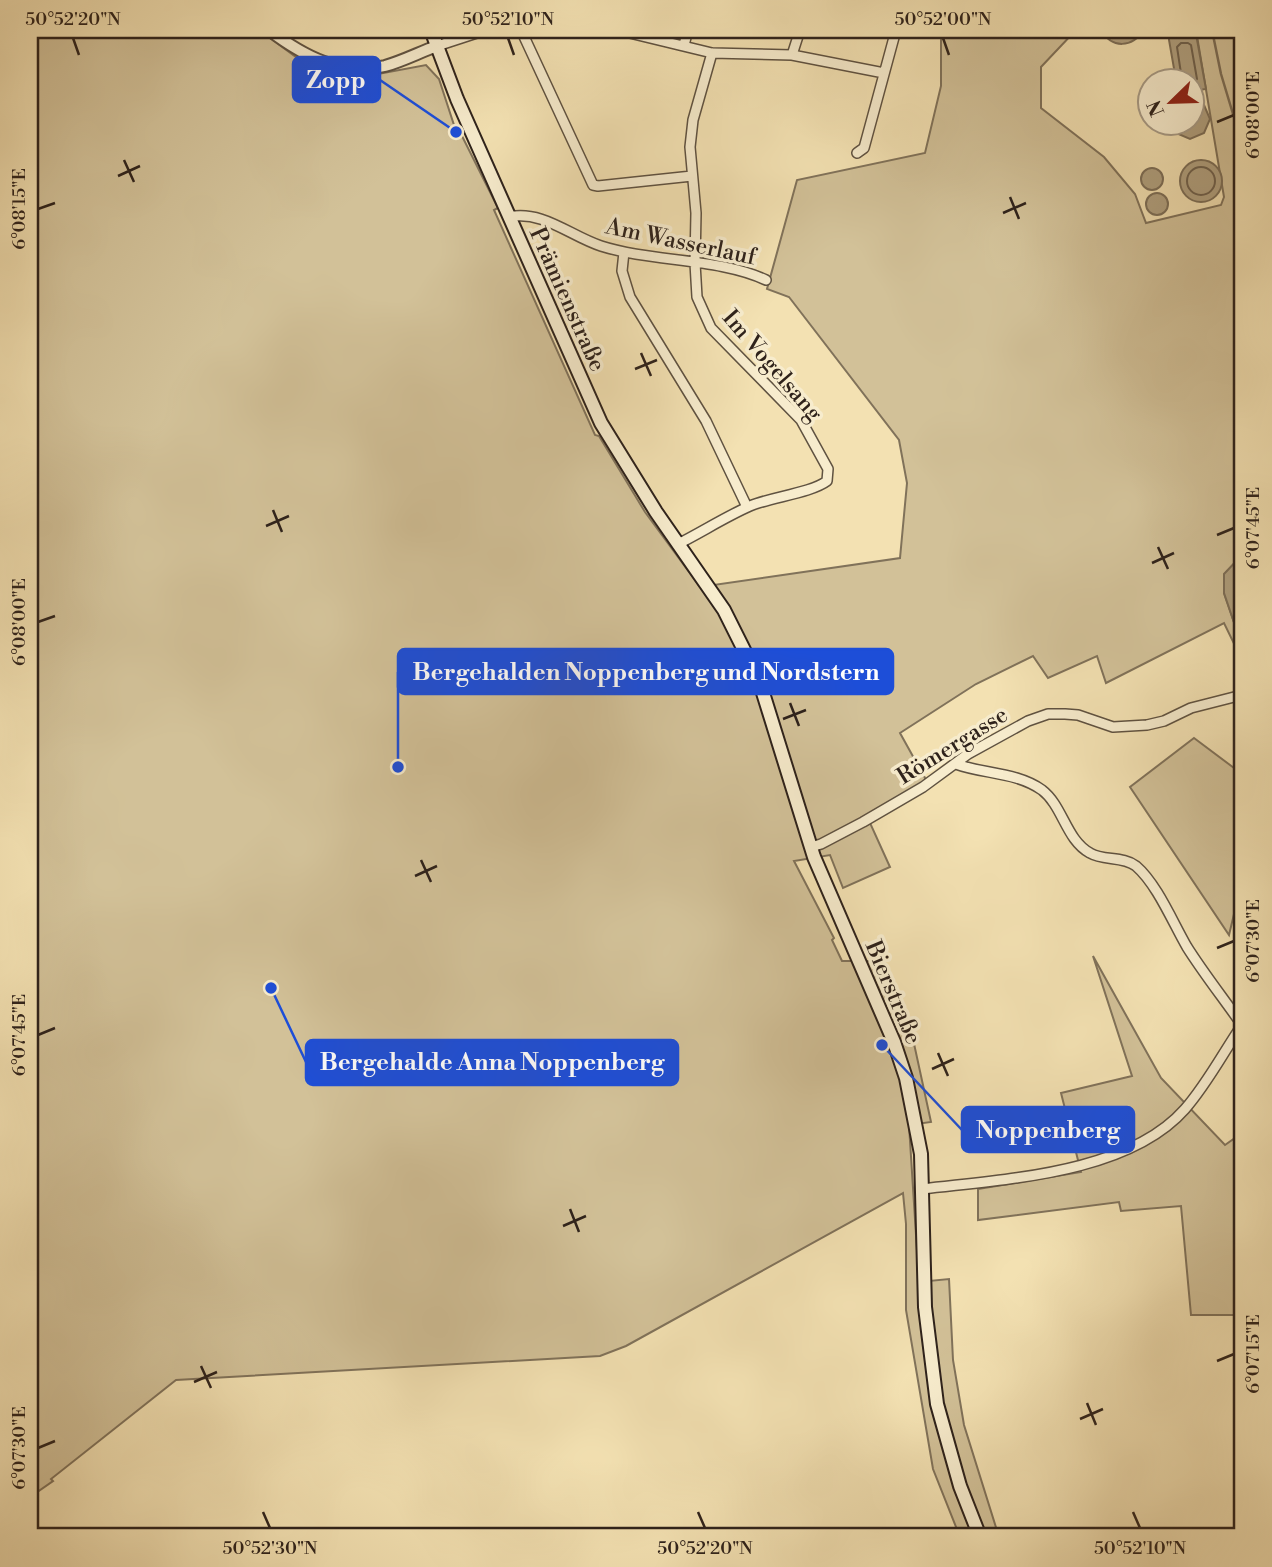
<svg xmlns="http://www.w3.org/2000/svg" width="1272" height="1567" viewBox="0 0 1272 1567" font-family="'Libre Bodoni',serif">
  <style>
    .green { fill: #d2c198; stroke: #80725a; stroke-width: 2 }
    .water { fill: #b0a07f; stroke: #7c6e57; stroke-width: 2 }
    .lines { fill: none; stroke-linecap: round; stroke-linejoin: round }
    .shore { stroke: #6f614d; stroke-width: 2 }
    .stream { stroke: #7c6e57; stroke-width: 2.5 }
    .minor-casing { stroke: #5f5241; stroke-width: 12 }
    .tertiary-casing { stroke: #5f5241; stroke-width: 14 }
    .secondary-casing { stroke: #2e221b; stroke-width: 16 }
    .minor { stroke: #f7eccd; stroke-width: 9 }
    .tertiary { stroke: #f7eccd; stroke-width: 10 }
    .secondary { stroke: #f7eccd; stroke-width: 12 }
    .ticks { fill: none; stroke: #2e221b; stroke-width: 2.5 }
    .labels { text-anchor: middle; stroke-width: 7; stroke-linejoin: round; paint-order: stroke }
    .street-label { font-size: 23px; fill: #2e221b; stroke: #f7eccd }
    .leader { fill: none; stroke: #1d4ed8; stroke-width: 2.5 }
    .callout-dot { fill: #1d4ed8; stroke: #f7eccd; stroke-width: 2.5 }
    .callout { fill: #1d4ed8; stroke: #1d4ed8; stroke-width: 2.5 }
    .callout-label { font-size: 24px; text-anchor: middle; font-weight: bold; fill: #fff }
    .neatline { fill: none; stroke: #2e221b; stroke-width: 2.5 }
    .ticks-label { font-size: 18px; text-anchor: middle; fill: #2e221b }
  </style>
  <rect width="100%" height="100%" fill="#f3e1b2"/>
  <filter id="stains"><feTurbulence type="fractalNoise" baseFrequency=".00286" numOctaves="4"/><feColorMatrix values="0 0 0 0 .2 0 0 0 0 .09 0 0 0 0 .02 0 0 0 .5 -.17"/></filter>
  <radialGradient id="worn" r=".72"><stop offset=".6" stop-color="#630" stop-opacity="0"/><stop offset="1" stop-color="#630" stop-opacity=".3"/></radialGradient>
  <path class="green" d="M 30,30 L 259,30 L 307,65 L 333,74 L 362,77 L 426,65 L 439,79 L 454,125 L 462,136 L 498,208 L 494,210 L 595,435 L 599,436 L 645,512 L 700,587 L 900,558 L 907,483 L 899,440 L 789,297 L 767,289 L 797,180 L 925,153 L 941,86 L 941,40 L 948,30 L 1076,30 L 1041,67 L 1041,108 L 1104,157 L 1135,194 L 1146,223 L 1221,205 L 1224,197 L 1196,30 L 1240,30 L 1242,45 L 1242,557 L 1240,557 L 1224,593 L 1242,646 L 1242,660 L 1224,623 L 1106,683 L 1097,656 L 1048,678 L 1033,656 L 976,684 L 900,733 L 930,787 L 870,823 L 890,867 L 843,888 L 830,855 L 794,861 L 834,938 L 832,940 L 842,961 L 878,961 L 913,1039 L 931,1122 L 909,1125 L 919,1282 L 949,1279 L 953,1360 L 964,1425 L 999,1537 L 960,1537 L 933,1469 L 906,1310 L 906,1224 L 903,1193 L 626,1346 L 600,1356 L 176,1380 L 51,1479 L 53,1481 L 30,1497 Z
    M 1194,738 L 1242,774 L 1242,914 L 1234,914 L 1229,935 L 1130,787 Z
    M 1093,956 L 1161,1078 L 1225,1145 L 1242,1133 L 1242,1315 L 1191,1315 L 1181,1206 L 1121,1211 L 1119,1202 L 978,1220 L 978,1189 L 1081,1172 L 1061,1093 L 1132,1076 Z"/>
  <path class="water" d="M 1101,30 L 1144,30 C 1132,48 1112,49 1101,30 Z
    M 1178,34 L 1182,34 L 1184,36 L 1196,34 L 1206,89 L 1192,91 L 1192,80 L 1176,80 L 1169,40 L 1169,38 L 1178,37 Z
    M 1192,100 L 1204,105 L 1210,119 L 1204,133 L 1190,139 L 1176,133 L 1170,123 L 1192,122 Z
    M1180 181a21 21 0 1 1 42 0a21 21 0 1 1-42 0Z
    M1141 179a11 11 0 1 1 22 0a11 11 0 1 1-22 0Z
    M1146 204a11 11 0 1 1 22 0a11 11 0 1 1-22 0Z
    M 1240,557 L 1242,557 L 1242,646 L 1224,593 L 1224,574 Z"/>
  <g class="lines">
    <path class="shore" d="M 1182,80 L 1177,47 L 1181,43 L 1188,43 L 1191,45 L 1197,79 L 1192,84
      M1187 181a14 14 0 1 1 28 0a14 14 0 1 1-28 0Z"/>
    <path class="stream" d="M 1212,30 L 1221,74 L 1242,144"/>
    <defs>
      <path id="minor" d="M 521,30 L 593,185 L 598,186 L 692,176
        M 617,30 L 712,53 L 792,55 L 884,73
        M 684,45 L 688,30
        M 437,46 L 486,30
        M 792,55 L 800,30
        M 857,153 L 864,148 L 896,30
        M 509,217 C 543,210 570,236 601,246 C 651,262 720,258 766,280
        M 624,252 L 622,271 L 630,297 L 706,421 L 747,507
        M 678,544 C 702,532 725,517 750,506 C 771,497 811,493 827,481 L 828,469 L 801,420 L 711,328 L 697,297 L 695,263 L 696,213 L 690,147 L 693,120 L 712,53
        M 956,764 C 983,774 1017,772 1042,790 C 1063,806 1066,840 1090,853 C 1103,861 1123,856 1136,866 C 1157,884 1173,923 1187,947 C 1204,974 1224,999 1242,1025
        M 811,847 L 821,844 L 863,822 L 923,787 L 968,754 L 1028,721 L 1048,714 L 1065,714 L 1078,715 L 1113,727 L 1147,725 L 1164,721 L 1191,708 L 1242,695
        M 923,1189 C 1004,1179 1128,1174 1185,1109 C 1207,1084 1223,1053 1242,1025"/>
      <path id="tertiary" d="M 269,30 C 302,55 341,77 385,66 C 403,61 420,52 437,46"/>
      <path id="secondary" d="M 431,30 L 457,99 L 601,423 L 656,512 L 724,610 L 759,680 L 814,857 L 894,1042 L 906,1078 L 921,1154 L 925,1307 L 937,1404 L 960,1486 L 980,1537"/>
    </defs>
    <use href="#minor" class="minor-casing"/>
    <use href="#tertiary" class="tertiary-casing"/>
    <use href="#secondary" class="secondary-casing"/>
    <use href="#minor" class="minor"/>
    <use href="#tertiary" class="tertiary"/>
    <use href="#secondary" class="secondary"/>
  </g>
  <path class="ticks" d="M 73,38 L 79,55M 508,38 L 514,55M 943,38 L 949,55M 1217,122 L 1234,115M 124,160 L 134,182M 118,176 L 140,166M 1010,197 L 1019,219M 38,209 L 55,203M 1003,213 L 1026,203M 641,353 L 651,376M 635,369 L 657,360M 273,510 L 282,532M 266,526 L 289,516M 1217,535 L 1234,528M 1158,547 L 1168,569M 1152,563 L 1174,553M 38,622 L 55,616M 790,703 L 799,726M 783,719 L 806,710M 421,860 L 431,882M 415,876 L 437,866M 1217,948 L 1234,941M 38,1035 L 55,1028M 938,1053 L 948,1076M 932,1069 L 954,1059M 570,1209 L 579,1232M 563,1226 L 586,1216M 1217,1361 L 1234,1354M 201,1366 L 211,1388M 194,1382 L 217,1372M 1087,1403 L 1096,1425M 1080,1419 L 1103,1409M 38,1448 L 55,1441M 263,1512 L 270,1528M 698,1512 L 705,1528M 1133,1512 L 1140,1528"/>
  <g class="labels">
    <g class="street-label">
      <text transform="translate(681 241) rotate(12)" y="8">Am Wasserlauf</text>
      <text transform="translate(568 299) rotate(66)" y="8">Prämienstraße</text>
      <text transform="translate(773 365) rotate(49)" y="8">Im Vogelsang</text>
      <text transform="translate(952 745) rotate(-32)" y="8">Römergasse</text>
      <text transform="translate(894 992) rotate(67)" y="8">Bierstraße</text>
    </g>
  </g>
  <path class="leader" d="M456 132L380 80M398 767L398 672M271 988L306 1062M882 1045L962 1130"/>
  <g class="callout-dot">
    <circle cx="456" cy="132" r="7"/>
    <circle cx="398" cy="767" r="7"/>
    <circle cx="271" cy="988" r="7"/>
    <circle cx="882" cy="1045" r="7"/>
  </g>
  <g class="callout">
    <rect x="293" y="57" width="87" height="45" rx="7"/>
    <rect x="398" y="649" width="495" height="45" rx="7"/>
    <rect x="306" y="1040" width="372" height="45" rx="7"/>
    <rect x="962" y="1107" width="172" height="45" rx="7"/>
  </g>
  <g class="callout-label">
    <text x="336" y="88">Zopp</text>
    <text x="646" y="680">Bergehalden Noppenberg und Nordstern</text>
    <text x="492" y="1070">Bergehalde Anna Noppenberg</text>
    <text x="1048" y="1138">Noppenberg</text>
  </g>
  <rect width="1272" height="1567" fill="none" stroke="#f3e1b2" stroke-width="77"/>
  <g transform="translate(1171 102) rotate(247)"><circle r="33" fill="#f7eccd" stroke="#a79b86" stroke-width="2"/>
  <path d="M0-5L12 26L0 18L-12 26Z" fill="#8f2418"/>
  <text y="-10" font-size="19" font-weight="bold" text-anchor="middle" fill="#2e221b">N</text>
  </g>
  <rect x="38" y="38" width="1196" height="1490" class="neatline"/>
  <g class="ticks-label">
    <text x="73" y="25">50°52'20"N</text>
    <text x="508" y="25">50°52'10"N</text>
    <text x="943" y="25">50°52'00"N</text>
    <text transform="translate(1253 115) rotate(-90)" y="6">6°08'00"E</text>
    <text transform="translate(19 209) rotate(-90)" y="6">6°08'15"E</text>
    <text transform="translate(1253 528) rotate(-90)" y="6">6°07'45"E</text>
    <text transform="translate(19 622) rotate(-90)" y="6">6°08'00"E</text>
    <text transform="translate(1253 941) rotate(-90)" y="6">6°07'30"E</text>
    <text transform="translate(19 1035) rotate(-90)" y="6">6°07'45"E</text>
    <text transform="translate(1253 1354) rotate(-90)" y="6">6°07'15"E</text>
    <text transform="translate(19 1448) rotate(-90)" y="6">6°07'30"E</text>
    <text x="270" y="1554">50°52'30"N</text>
    <text x="705" y="1554">50°52'20"N</text>
    <text x="1140" y="1554">50°52'10"N</text>
  </g>
  <rect width="100%" height="100%" filter="url(#stains)"/>
  <rect width="100%" height="100%" fill="url(#worn)"/>
</svg>
